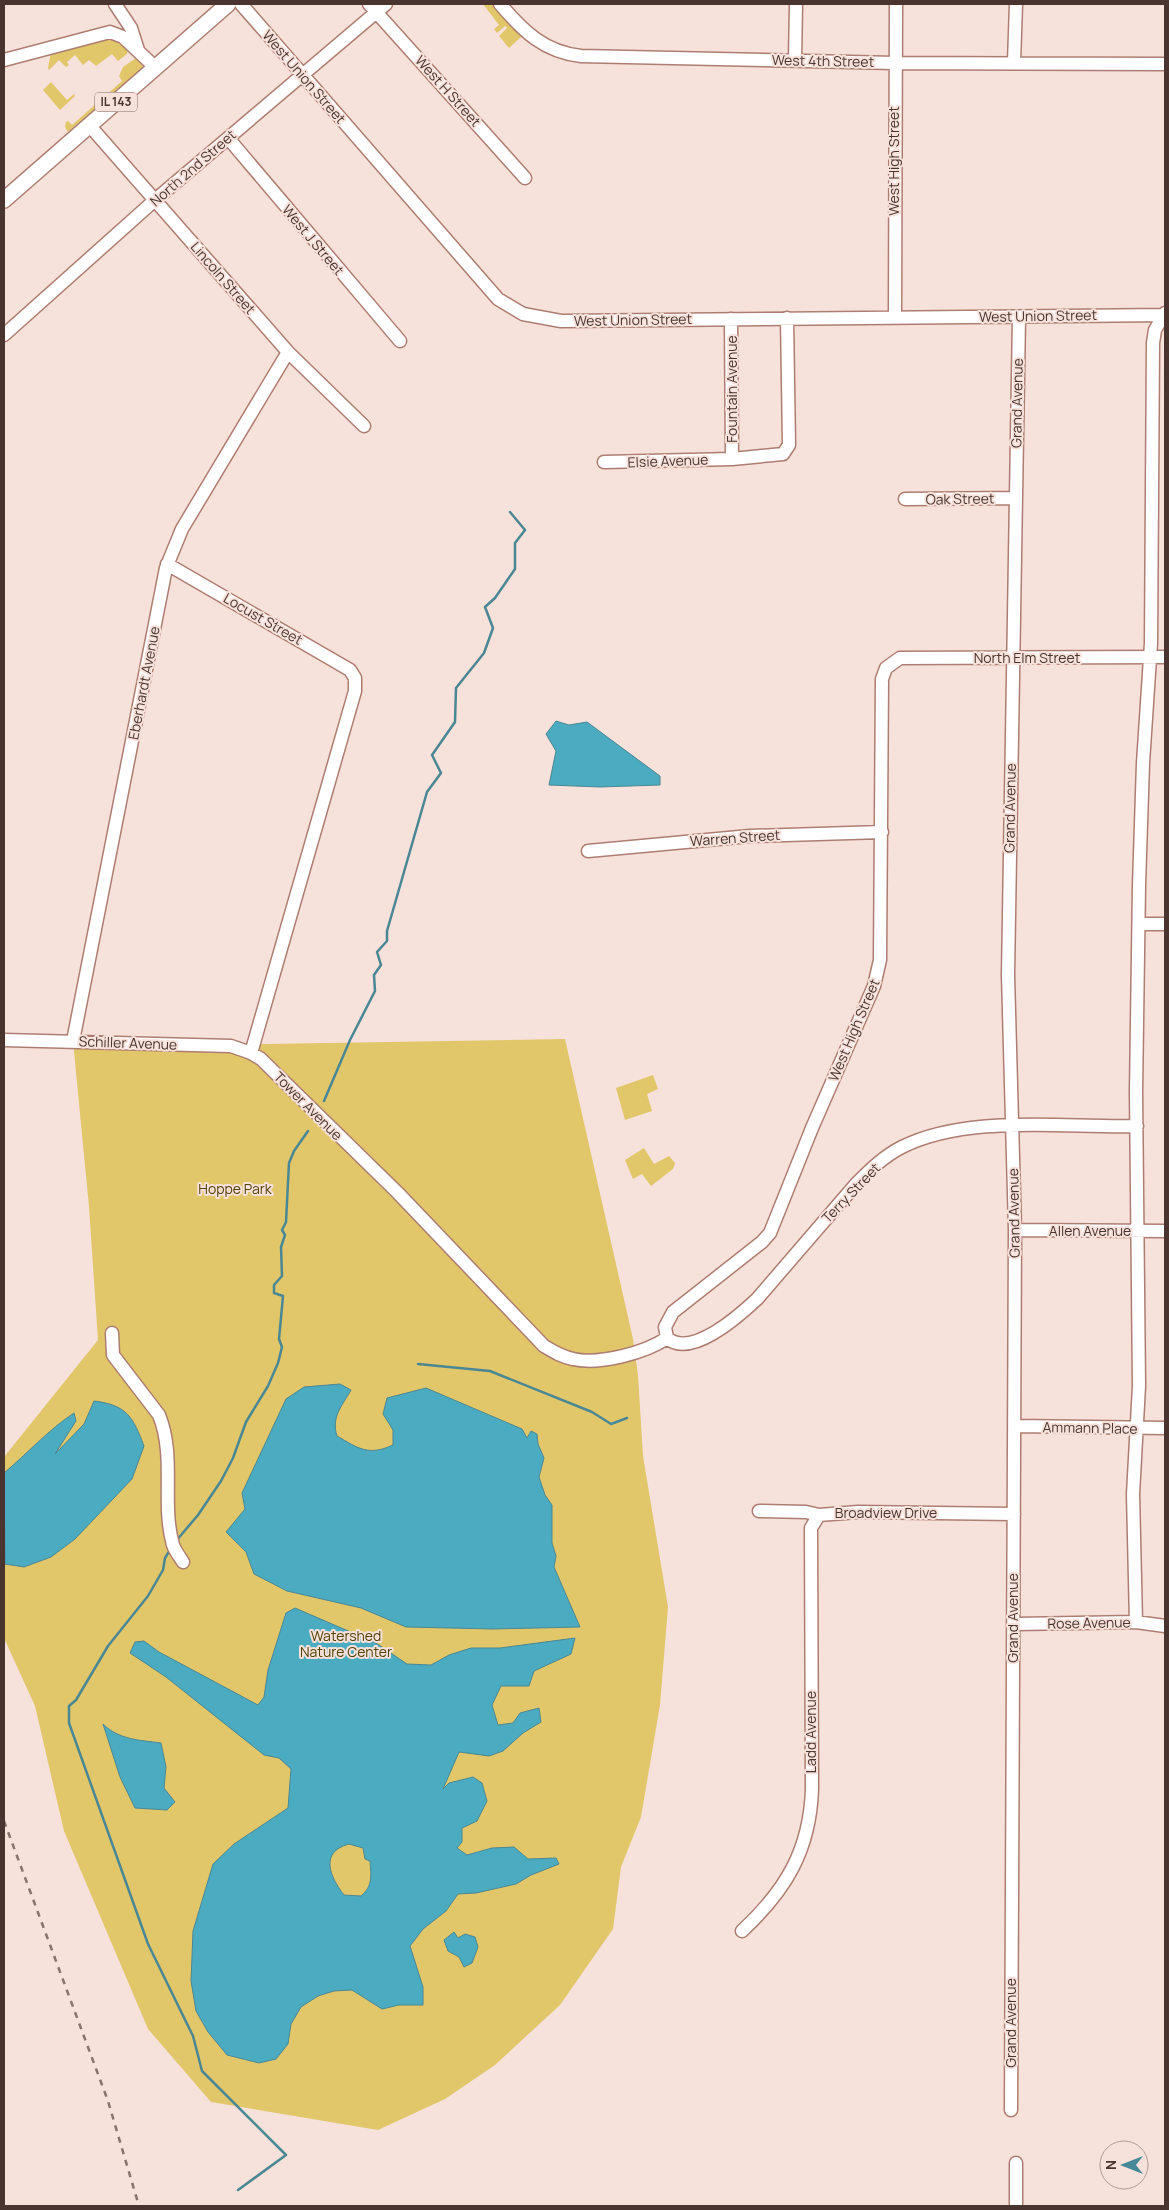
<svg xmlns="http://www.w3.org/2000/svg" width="1169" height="2210" viewBox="0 0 1169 2210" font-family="Manrope,sans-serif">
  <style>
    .green { fill: #e1c76a }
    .water { fill: #4babc0; stroke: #4a8794; fill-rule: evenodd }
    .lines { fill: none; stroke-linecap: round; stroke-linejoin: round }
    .stream { stroke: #4a8794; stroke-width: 2.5 }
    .minor-casing { stroke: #ae7d71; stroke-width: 15 }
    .major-casing { stroke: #ae7d71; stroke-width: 18 }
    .minor { stroke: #fff; stroke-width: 12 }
    .major { stroke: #fff; stroke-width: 15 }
    .rail { stroke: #87726c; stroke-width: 2.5; stroke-dasharray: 6 6; stroke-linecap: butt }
    .labels { text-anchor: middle; stroke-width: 4; stroke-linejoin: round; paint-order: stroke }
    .shield { fill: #f7e1db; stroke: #7d6863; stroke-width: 1 }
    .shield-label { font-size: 12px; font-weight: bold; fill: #49342f }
    .street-label { font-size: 14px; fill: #49342f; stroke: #f7e1db }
    .park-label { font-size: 14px; fill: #504206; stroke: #f7e1db }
  </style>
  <rect width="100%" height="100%" fill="#f7e1db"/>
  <path class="green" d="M 483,4 L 494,4 L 522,36 L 509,48 L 499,36 L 507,28 L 505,26 L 497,33 L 494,29 L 499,25 Z
    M 103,37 L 119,40 L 128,49 L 127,54 L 118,61 L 112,54 L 96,66 L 89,60 L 83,65 L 75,55 L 67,62 L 69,65 L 66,67 L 59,60 L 49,70 L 48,68 L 51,52 Z
    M 136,58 L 144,68 L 68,132 L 65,127 L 66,122 L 68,121 L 72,125 L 122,81 L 119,76 L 123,67 Z
    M 51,82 L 67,100 L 74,94 L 75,96 L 60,110 L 43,90 Z
    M 565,1039 L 633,1339 L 638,1375 L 643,1456 L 668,1607 L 660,1705 L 641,1817 L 621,1867 L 613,1929 L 560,2005 L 495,2065 L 445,2099 L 378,2130 L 211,2102 L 148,2029 L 64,1831 L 35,1706 L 4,1638 L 4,1457 L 98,1340 L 89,1207 L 73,1041 L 266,1044 Z
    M 653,1075 L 658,1089 L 647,1094 L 652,1111 L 625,1120 L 616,1088 Z
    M 644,1148 L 654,1164 L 669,1156 L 675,1163 L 673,1169 L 651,1186 L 642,1174 L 633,1179 L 625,1160 Z"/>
  <path class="water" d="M 556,721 L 569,725 L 587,722 L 660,776 L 660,785 L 600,787 L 549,785 L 556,751 L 546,734 Z
    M 340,1384 L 351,1390 C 342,1406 331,1417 337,1436 C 359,1449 369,1456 393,1445 L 393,1430 L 383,1414 L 387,1398 L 426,1388 L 522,1429 L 527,1438 L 531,1431 L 537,1434 L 538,1444 L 544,1458 L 539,1477 L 545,1495 L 552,1505 L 552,1543 L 556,1556 L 554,1567 L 580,1627 L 493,1629 L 406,1627 L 361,1608 L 287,1591 L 254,1574 L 246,1552 L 226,1532 L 245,1509 L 242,1493 L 286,1399 L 304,1387 Z
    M 94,1401 C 127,1405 133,1417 144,1446 L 132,1479 L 75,1539 L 51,1557 L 24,1567 L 5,1564 L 4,1473 C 28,1453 48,1430 74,1413 L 76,1421 L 55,1454 L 84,1424 Z
    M 295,1608 L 376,1643 L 407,1664 L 431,1665 L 449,1655 L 471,1648 L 500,1648 L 575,1638 L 571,1654 L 534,1671 L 529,1686 L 501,1686 L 492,1705 L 498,1725 L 513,1723 L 520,1713 L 539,1708 L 541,1722 L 523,1733 L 503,1751 L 489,1756 L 459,1752 L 443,1789 L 449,1783 L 473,1777 L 482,1783 L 487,1801 L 477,1821 L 462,1828 L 462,1842 L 457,1848 L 467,1855 L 492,1848 L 514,1847 L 528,1859 L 556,1858 L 559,1864 L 531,1875 L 516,1884 L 476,1893 L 458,1894 L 446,1911 L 423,1929 L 410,1946 L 423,1987 L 423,2005 L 399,2005 L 382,2009 L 352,1990 L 334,1991 L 318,1996 L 301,2007 L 291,2024 L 288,2044 L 276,2059 L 259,2063 L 227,2055 L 208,2032 L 196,2011 L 191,1981 L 193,1931 L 213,1864 L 234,1844 L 288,1808 L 291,1769 L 279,1758 L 264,1755 L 166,1677 L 130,1653 L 135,1642 L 144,1641 L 159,1652 L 258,1705 L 264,1697 L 268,1670 L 286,1613 ZM 349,1844 L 363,1848 L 365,1859 L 370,1861 C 371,1876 373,1886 361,1896 L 344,1895 C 330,1877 319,1852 349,1844 Z
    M 103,1724 C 119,1740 140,1740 161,1743 L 166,1767 L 164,1788 L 175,1802 L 167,1810 L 135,1808 L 120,1777 Z
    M 454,1932 L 458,1938 L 465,1934 L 475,1937 L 478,1947 L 472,1963 L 464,1967 L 459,1957 L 448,1951 L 444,1940 Z"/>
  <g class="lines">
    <path class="stream" d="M 324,1101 L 350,1040 L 375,991 L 374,975 L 381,965 L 377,952 L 387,941 L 387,931 L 427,792 L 441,773 L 432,755 L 455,722 L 456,688 L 484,653 L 493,628 L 485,607 L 495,598 L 515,569 L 515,543 L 525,530 L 510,512
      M 418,1364 L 490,1371 L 592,1412 L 611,1424 L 627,1418
      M 176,1541 L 198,1515 L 221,1481 L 233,1458 L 246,1422 L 268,1386 L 278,1363 L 282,1347 L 279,1339 L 283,1296 L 274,1293 L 274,1285 L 282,1276 L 281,1247 L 285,1235 L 282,1230 L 286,1222 L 289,1163 L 294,1151 L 308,1131
      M 170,1550 L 165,1558 L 163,1570 L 148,1596 L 108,1646 L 76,1700 L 69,1706 L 69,1723 L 148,1944 L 193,2036 L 202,2071 L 286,2155 L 238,2190"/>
    <defs>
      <path id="minor" d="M 115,4 L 131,28 L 138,50
        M 241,4 L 498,299 L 523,314 L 561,321 L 1165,315
        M 369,4 L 525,178
        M 500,4 C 523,31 544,52 581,56 L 895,63 L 1165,64
        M 4,60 L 110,32 L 123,37 L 155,67
        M 795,60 L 796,4
        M 1014,62 L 1016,4
        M 89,125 L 288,352 L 364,426
        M 228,138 L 400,341
        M 895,317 L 896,4
        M 731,319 L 732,459
        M 4,335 L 155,200 L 386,4
        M 604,462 L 732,459 L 783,454 L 789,445 L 787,318
        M 905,499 L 1015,498
        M 167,564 L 350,670 L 355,678 L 355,691 L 251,1053
        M 588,851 L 750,836 L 882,832
        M 1139,924 L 1165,924
        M 4,1040 L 231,1046 L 251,1053 L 261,1059 L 398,1193 L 544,1346 C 554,1352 562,1357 573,1359 C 599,1365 645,1353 667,1338
        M 73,1041 L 166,568 L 182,529 L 288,352
        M 1015,1230 L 1165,1231
        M 112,1333 L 113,1355 L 159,1415 C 176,1457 161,1503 173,1545 C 175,1551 180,1557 183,1562
        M 667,1338 L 665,1327 L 673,1312 L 762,1242 L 770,1233 L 812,1128 L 874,986 L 880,960 L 882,679 L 886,668 L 900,658 L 1165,657
        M 667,1338 C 691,1359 740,1315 757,1299 L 857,1183 C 870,1170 884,1156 902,1147 C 968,1114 1063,1128 1137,1126
        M 1014,1426 L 1165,1428
        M 759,1511 L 806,1512 L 819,1515 L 858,1512 L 1014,1514
        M 1136,1622 L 1133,1494 L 1139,1386 L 1136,1092 L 1139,885 L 1143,763 L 1151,643 L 1153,343 L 1155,330 L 1165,313
        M 1013,1624 L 1136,1622 L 1165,1626
        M 742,1931 C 786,1890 810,1850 812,1789 L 811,1528 L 819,1515
        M 1011,2110 L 1015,1230 L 1008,975 L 1019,317
        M 1016,2206 L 1016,2163"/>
      <path id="major" d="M 4,200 L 228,4"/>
    </defs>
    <use href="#minor" class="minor-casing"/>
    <use href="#major" class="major-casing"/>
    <use href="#minor" class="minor"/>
    <use href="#major" class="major"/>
    <path class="rail" d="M 4,1821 L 108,2101 L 139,2206"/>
  </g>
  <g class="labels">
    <rect class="shield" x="95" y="92.5" width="42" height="19" rx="4"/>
    <g class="shield-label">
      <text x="116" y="106">IL 143</text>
    </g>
    <g class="street-label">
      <text transform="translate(823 61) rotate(1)" y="5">West 4th Street</text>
      <text transform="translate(304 77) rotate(49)" y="5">West Union Street</text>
      <text transform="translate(448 91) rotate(48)" y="5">West H Street</text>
      <text transform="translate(894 161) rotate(-90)" y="5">West High Street</text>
      <text transform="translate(193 168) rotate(-41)" y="5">North 2nd Street</text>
      <text transform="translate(313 240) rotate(50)" y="5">West J Street</text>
      <text transform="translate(223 278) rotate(49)" y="5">Lincoln Street</text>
      <text transform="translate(1038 316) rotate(-1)" y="5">West Union Street</text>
      <text transform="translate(633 320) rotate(-1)" y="5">West Union Street</text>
      <text transform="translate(732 389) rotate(-90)" y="5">Fountain Avenue</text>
      <text transform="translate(1017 403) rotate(-89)" y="5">Grand Avenue</text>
      <text transform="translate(668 461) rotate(-2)" y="5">Elsie Avenue</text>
      <text transform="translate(960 499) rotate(-1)" y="5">Oak Street</text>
      <text transform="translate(263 619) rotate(30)" y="5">Locust Street</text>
      <text x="1027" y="663">North Elm Street</text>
      <text transform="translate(144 683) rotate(-79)" y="5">Eberhardt Avenue</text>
      <text transform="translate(1010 808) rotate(-89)" y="5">Grand Avenue</text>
      <text transform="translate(735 838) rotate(-4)" y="5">Warren Street</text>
      <text transform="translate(854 1030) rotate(-67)" y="5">West High Street</text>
      <text transform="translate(128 1043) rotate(2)" y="5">Schiller Avenue</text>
      <text transform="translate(308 1106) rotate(45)" y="5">Tower Avenue</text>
      <text transform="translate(851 1193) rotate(-46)" y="5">Terry Street</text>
      <text transform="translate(1014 1213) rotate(-91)" y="5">Grand Avenue</text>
      <text x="1090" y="1236">Allen Avenue</text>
      <text transform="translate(1090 1428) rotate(1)" y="5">Ammann Place</text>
      <text x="886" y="1518">Broadview Drive</text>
      <text transform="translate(1013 1618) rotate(-90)" y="5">Grand Avenue</text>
      <text transform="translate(1089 1623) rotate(-1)" y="5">Rose Avenue</text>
      <text transform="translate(811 1732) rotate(-90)" y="5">Ladd Avenue</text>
      <text transform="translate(1011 2023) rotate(-90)" y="5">Grand Avenue</text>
    </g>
    <g class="park-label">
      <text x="235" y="1194">Hoppe Park</text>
      <text x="346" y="1641">Watershed<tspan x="346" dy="16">Nature Center</tspan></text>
    </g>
  </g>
  <rect width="1169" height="2210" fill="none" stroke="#49342f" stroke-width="10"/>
  <g transform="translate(1124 2165) rotate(270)"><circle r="24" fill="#f7e1db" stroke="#b19c96"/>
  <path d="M0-4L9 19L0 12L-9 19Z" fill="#458898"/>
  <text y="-8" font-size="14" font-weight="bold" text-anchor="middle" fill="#49342f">N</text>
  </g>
</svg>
